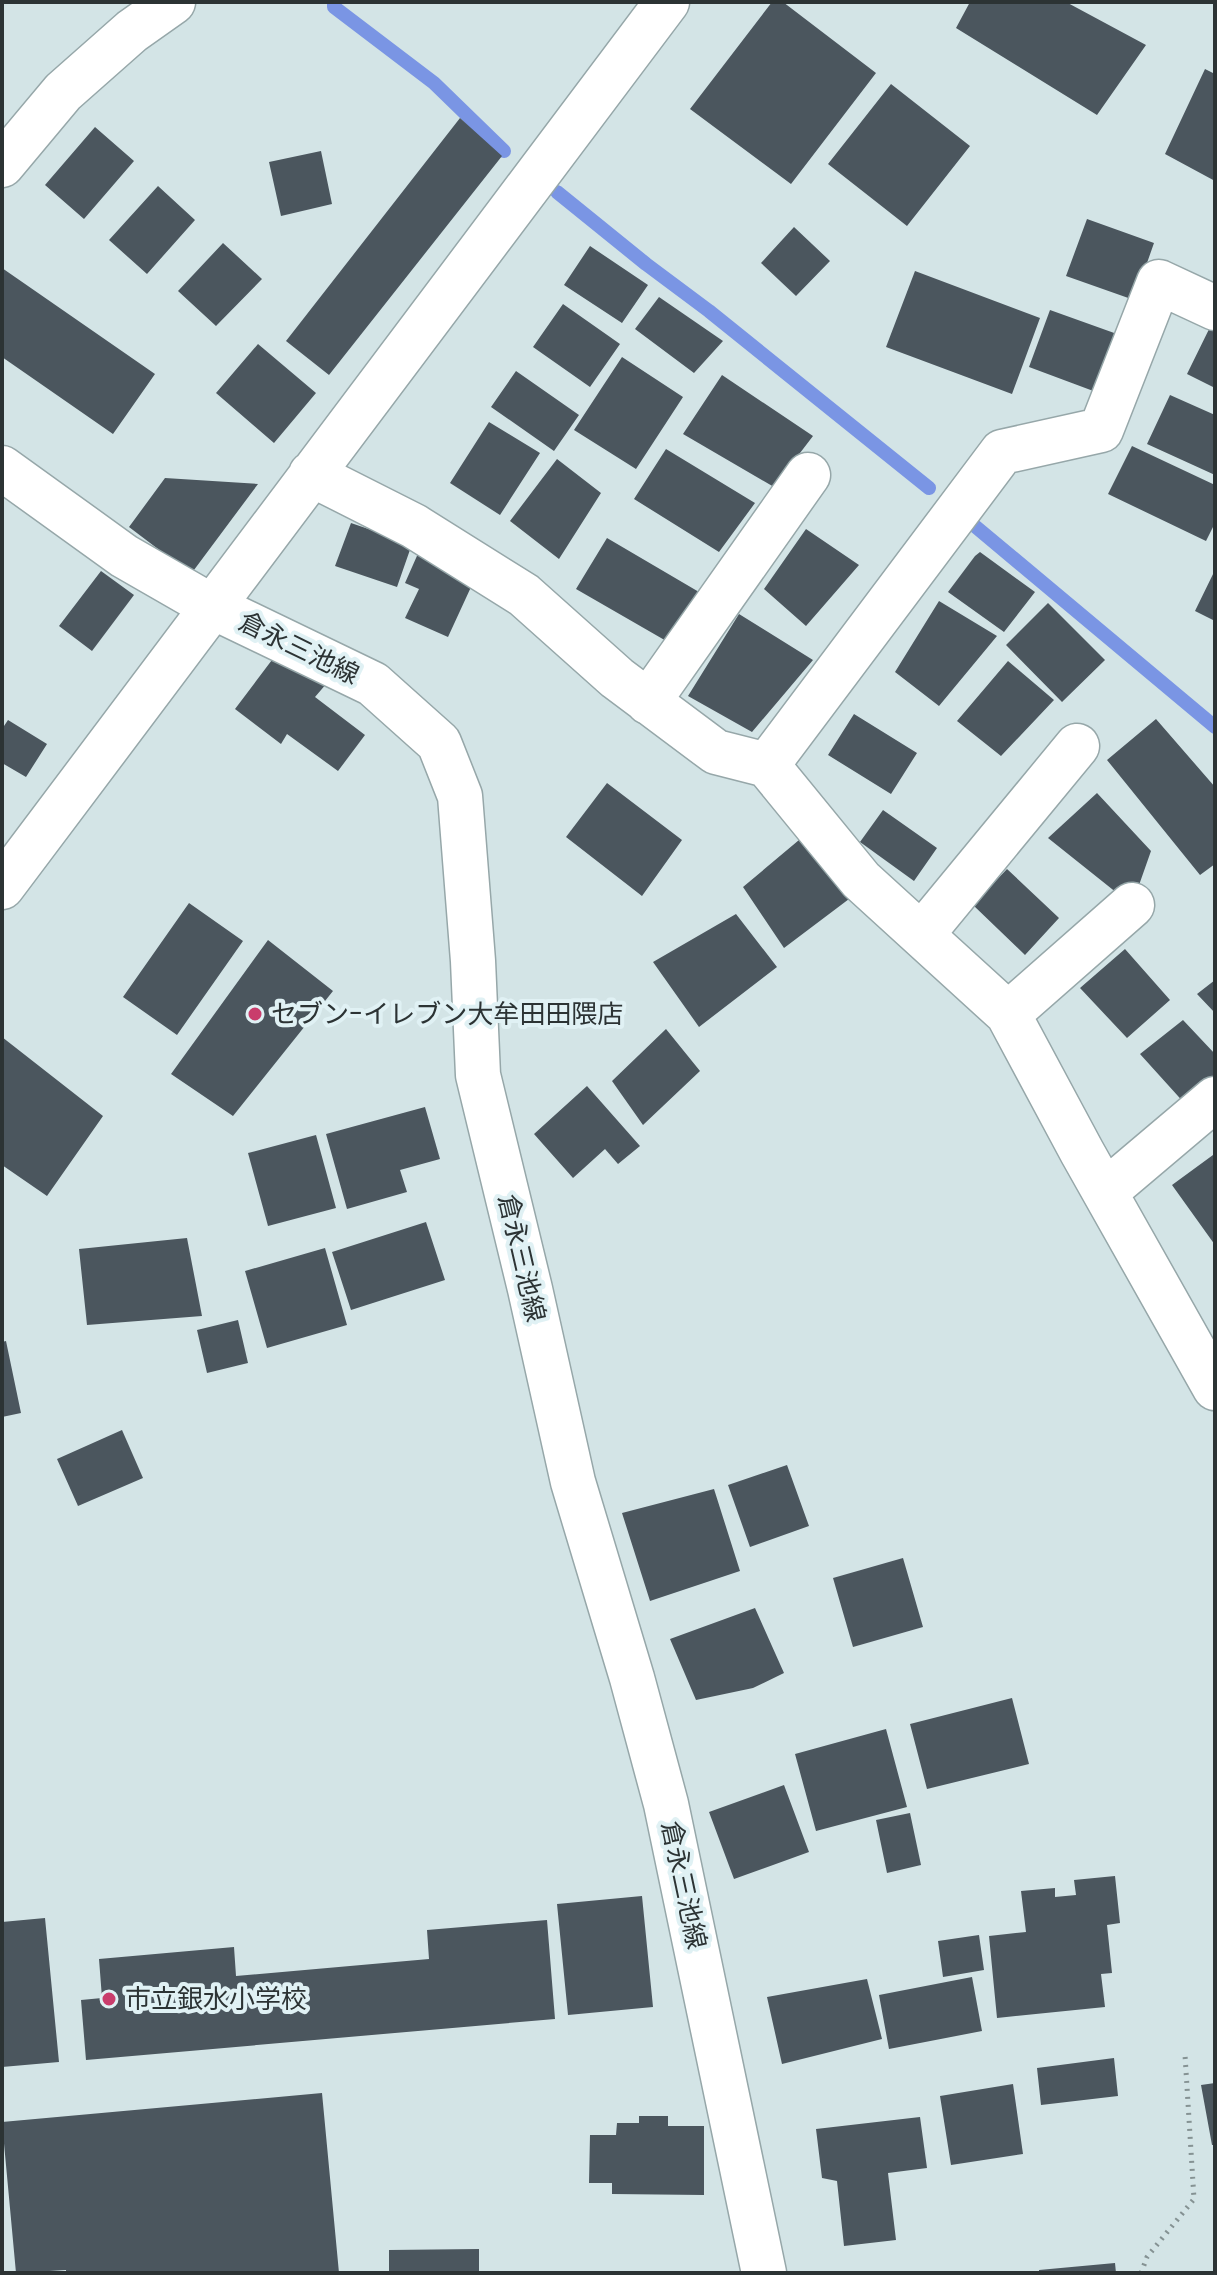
<svg xmlns="http://www.w3.org/2000/svg" width="1217" height="2275" viewBox="0 0 1217 2275" font-family="Poppins,'Noto Sans JP',sans-serif">
  <style>
    .lines { fill: none; stroke-linecap: round; stroke-linejoin: round }
    .stream { stroke: #7a95e4; stroke-width: 14 }
    .building { fill: #4b565e }
    .minor-casing { stroke: #96a7a9; stroke-width: 47 }
    .major-casing { stroke: #96a7a9; stroke-width: 47 }
    .path { stroke: #859293; stroke-width: 5; stroke-dasharray: 2 6; stroke-linecap: butt }
    .minor { stroke: #fff; stroke-width: 44 }
    .major { stroke: #fff; stroke-width: 44 }
    .poi-dot { fill: #c93d6c; stroke: #e0f1f4; stroke-width: 3 }
    .labels { text-anchor: middle; stroke-width: 8; stroke-linejoin: round; paint-order: stroke }
    .street-label { font-size: 26px; fill: #2c3334; stroke: #e0f1f4 }
    .poi-label { font-size: 26px; fill: #2c3334; stroke: #e0f1f4; text-anchor: start }
  </style>
  <rect width="100%" height="100%" fill="#d3e4e6"/>
  <g class="lines">
    <path class="stream" d="M 334,2 L 334,7 L 434,83 L 504,151
      M 557,192 L 646,264 L 709,311 L 929,488
      M 970,522 L 1215,727"/>
  </g>
  <path class="building" d="M 772,2 L 783,2 L 876,73 L 791,184 L 690,109 Z
    M 970,2 L 1066,2 L 1146,45 L 1097,115 L 956,28 Z
    M 1205,69 L 1215,74 L 1215,181 L 1165,154 Z
    M 891,84 L 970,146 L 907,226 L 828,164 Z
    M 460,118 L 502,156 L 329,375 L 286,341 Z
    M 95,127 L 134,161 L 84,219 L 45,185 Z
    M 321,151 L 332,204 L 281,216 L 269,162 Z
    M 158,186 L 195,220 L 147,274 L 109,240 Z
    M 1087,219 L 1154,243 L 1134,300 L 1066,276 Z
    M 794,227 L 830,261 L 796,296 L 761,263 Z
    M 223,243 L 262,279 L 216,326 L 178,291 Z
    M 590,246 L 648,285 L 622,323 L 564,285 Z
    M 2,268 L 155,374 L 113,434 L 2,357 Z
    M 915,271 L 1040,318 L 1012,394 L 886,347 Z
    M 659,297 L 723,341 L 694,373 L 635,329 Z
    M 563,304 L 620,344 L 590,387 L 533,347 Z
    M 1050,310 L 1117,334 L 1096,392 L 1029,367 Z
    M 1215,317 L 1215,388 L 1187,374 Z
    M 258,344 L 316,393 L 274,443 L 216,393 Z
    M 622,357 L 683,397 L 636,469 L 574,430 Z
    M 516,371 L 579,415 L 554,451 L 491,407 Z
    M 722,375 L 813,436 L 774,487 L 683,434 Z
    M 1170,395 L 1215,415 L 1215,475 L 1147,444 Z
    M 489,422 L 540,453 L 500,515 L 450,483 Z
    M 1132,446 L 1215,485 L 1215,523 L 1206,541 L 1108,494 Z
    M 666,449 L 755,503 L 719,552 L 634,499 Z
    M 557,459 L 601,493 L 559,559 L 510,521 Z
    M 165,478 L 258,484 L 191,574 L 129,527 Z
    M 351,523 L 412,544 L 397,587 L 335,566 Z
    M 806,529 L 859,565 L 806,626 L 764,589 Z
    M 607,538 L 699,592 L 668,642 L 576,589 Z
    M 420,549 L 477,574 L 448,637 L 405,618 L 419,589 L 405,583 Z
    M 980,552 L 1035,592 L 1004,632 L 948,592 L 975,556 Z
    M 1215,570 L 1215,621 L 1195,611 Z
    M 101,571 L 134,595 L 92,651 L 59,626 Z
    M 939,601 L 997,636 L 939,706 L 895,672 Z
    M 1048,603 L 1105,660 L 1062,702 L 1006,645 Z
    M 739,614 L 813,660 L 752,732 L 688,696 Z
    M 281,648 L 327,683 L 315,697 L 365,735 L 338,771 L 287,734 L 281,744 L 235,709 Z
    M 1008,661 L 1054,700 L 1001,756 L 957,721 Z
    M 854,714 L 917,753 L 891,794 L 828,755 Z
    M 1156,719 L 1215,787 L 1215,864 L 1200,875 L 1107,760 Z
    M 8,720 L 47,744 L 26,777 L 2,763 L 2,729 Z
    M 607,783 L 682,840 L 642,896 L 566,837 Z
    M 1097,793 L 1151,851 L 1132,905 L 1048,838 Z
    M 883,810 L 937,848 L 914,881 L 860,842 Z
    M 799,840 L 849,899 L 784,948 L 743,887 Z
    M 1007,869 L 1059,918 L 1025,955 L 973,905 Z
    M 189,903 L 243,941 L 177,1035 L 123,997 Z
    M 736,914 L 777,967 L 699,1027 L 653,962 Z
    M 268,940 L 333,991 L 233,1116 L 171,1074 Z
    M 1125,949 L 1170,1000 L 1127,1038 L 1080,988 Z
    M 1215,980 L 1215,1013 L 1197,994 Z
    M 1183,1020 L 1215,1054 L 1215,1084 L 1187,1106 L 1140,1054 Z
    M 666,1029 L 700,1071 L 643,1125 L 612,1081 Z
    M 2,1037 L 103,1116 L 47,1196 L 2,1165 Z
    M 587,1086 L 640,1146 L 618,1164 L 605,1149 L 573,1178 L 534,1134 Z
    M 425,1107 L 440,1159 L 400,1170 L 407,1192 L 347,1209 L 326,1134 Z
    M 316,1135 L 336,1208 L 268,1226 L 248,1153 Z
    M 1213,1155 L 1215,1156 L 1215,1245 L 1172,1185 Z
    M 426,1222 L 445,1280 L 351,1310 L 332,1252 Z
    M 187,1238 L 202,1316 L 87,1325 L 79,1249 Z
    M 325,1248 L 347,1325 L 267,1348 L 245,1271 Z
    M 238,1320 L 248,1363 L 207,1373 L 197,1330 Z
    M 6,1341 L 21,1413 L 2,1417 L 2,1342 Z
    M 122,1430 L 143,1478 L 78,1506 L 57,1459 Z
    M 787,1465 L 809,1526 L 750,1547 L 728,1485 Z
    M 714,1489 L 740,1571 L 650,1601 L 622,1513 Z
    M 903,1558 L 923,1627 L 853,1647 L 833,1578 Z
    M 755,1608 L 784,1673 L 753,1688 L 696,1700 L 670,1639 Z
    M 1012,1698 L 1029,1764 L 927,1789 L 910,1724 Z
    M 886,1729 L 907,1807 L 816,1831 L 795,1754 Z
    M 784,1785 L 809,1852 L 734,1879 L 709,1812 Z
    M 910,1813 L 921,1865 L 887,1873 L 876,1820 Z
    M 1115,1876 L 1120,1923 L 1107,1925 L 1112,1973 L 1101,1974 L 1105,2007 L 997,2018 L 989,1936 L 1026,1932 L 1021,1891 L 1055,1888 L 1055,1897 L 1076,1895 L 1074,1880 Z
    M 642,1896 L 653,2007 L 568,2015 L 557,1904 Z
    M 45,1918 L 59,2062 L 2,2067 L 2,1922 Z
    M 547,1920 L 555,2019 L 86,2060 L 81,2000 L 102,1998 L 99,1959 L 234,1947 L 236,1976 L 429,1959 L 427,1930 Z
    M 979,1935 L 984,1970 L 943,1977 L 938,1941 Z
    M 972,1977 L 982,2031 L 889,2049 L 879,1995 Z
    M 867,1979 L 882,2039 L 782,2064 L 767,1997 Z
    M 1114,2058 L 1118,2096 L 1041,2105 L 1037,2068 Z
    M 1215,2083 L 1215,2145 L 1212,2145 L 1201,2085 Z
    M 1013,2084 L 1023,2154 L 951,2165 L 940,2096 Z
    M 322,2093 L 339,2273 L 66,2273 L 66,2270 L 16,2273 L 2,2122 Z
    M 639,2116 L 668,2116 L 668,2126 L 704,2126 L 704,2195 L 612,2194 L 612,2183 L 589,2183 L 590,2135 L 616,2135 L 617,2123 L 639,2123 Z
    M 920,2117 L 927,2168 L 888,2173 L 896,2240 L 844,2246 L 837,2181 L 822,2178 L 816,2129 Z
    M 479,2249 L 479,2273 L 389,2273 L 389,2250 Z
    M 1115,2263 L 1116,2273 L 1039,2273 L 1039,2270 Z"/>
  <g class="lines">
    <defs>
      <path id="minor" d="M 311,474 L 414,526 L 524,595 L 617,678 L 716,752 L 767,765 L 861,880 L 1008,1014 L 1082,1152 L 1215,1388
        M 648,702 L 808,475
        M 767,765 L 1002,452 L 1101,430 L 1159,282 L 1215,308
        M 2,887 L 667,2
        M 922,934 L 1077,746
        M 1008,1014 L 1132,905
        M 1105,1192 L 1215,1099"/>
      <path id="major" d="M 2,165 L 63,92 L 132,31 L 173,2
        M 2,468 L 124,556 L 211,606 L 373,684 L 439,743 L 460,796 L 473,961 L 478,1075 L 530,1289 L 573,1482 L 632,1678 L 666,1804 L 764,2273"/>
    </defs>
    <use href="#minor" class="minor-casing"/>
    <use href="#major" class="major-casing"/>
    <path class="path" d="M 1141,2273 L 1147,2257 L 1194,2199 L 1185,2055"/>
    <use href="#minor" class="minor"/>
    <use href="#major" class="major"/>
  </g>
  <g class="poi-dot">
    <circle cx="255" cy="1014" r="8"/>
    <circle cx="109" cy="1999" r="8"/>
  </g>
  <g class="labels">
    <g class="street-label">
      <text transform="translate(299 648) rotate(26)" y="9">倉永三池線</text>
      <text transform="translate(522 1258) rotate(77)" y="9">倉永三池線</text>
      <text transform="translate(684 1885) rotate(78)" y="9">倉永三池線</text>
    </g>
    <g class="poi-label">
      <text x="271" y="1023">セブン-イレブン大牟田田隈店</text>
      <text x="125" y="2008">市立銀水小学校</text>
    </g>
  </g>
  <rect width="1217" height="2275" fill="none" stroke="#2c3334" stroke-width="8"/>
</svg>
